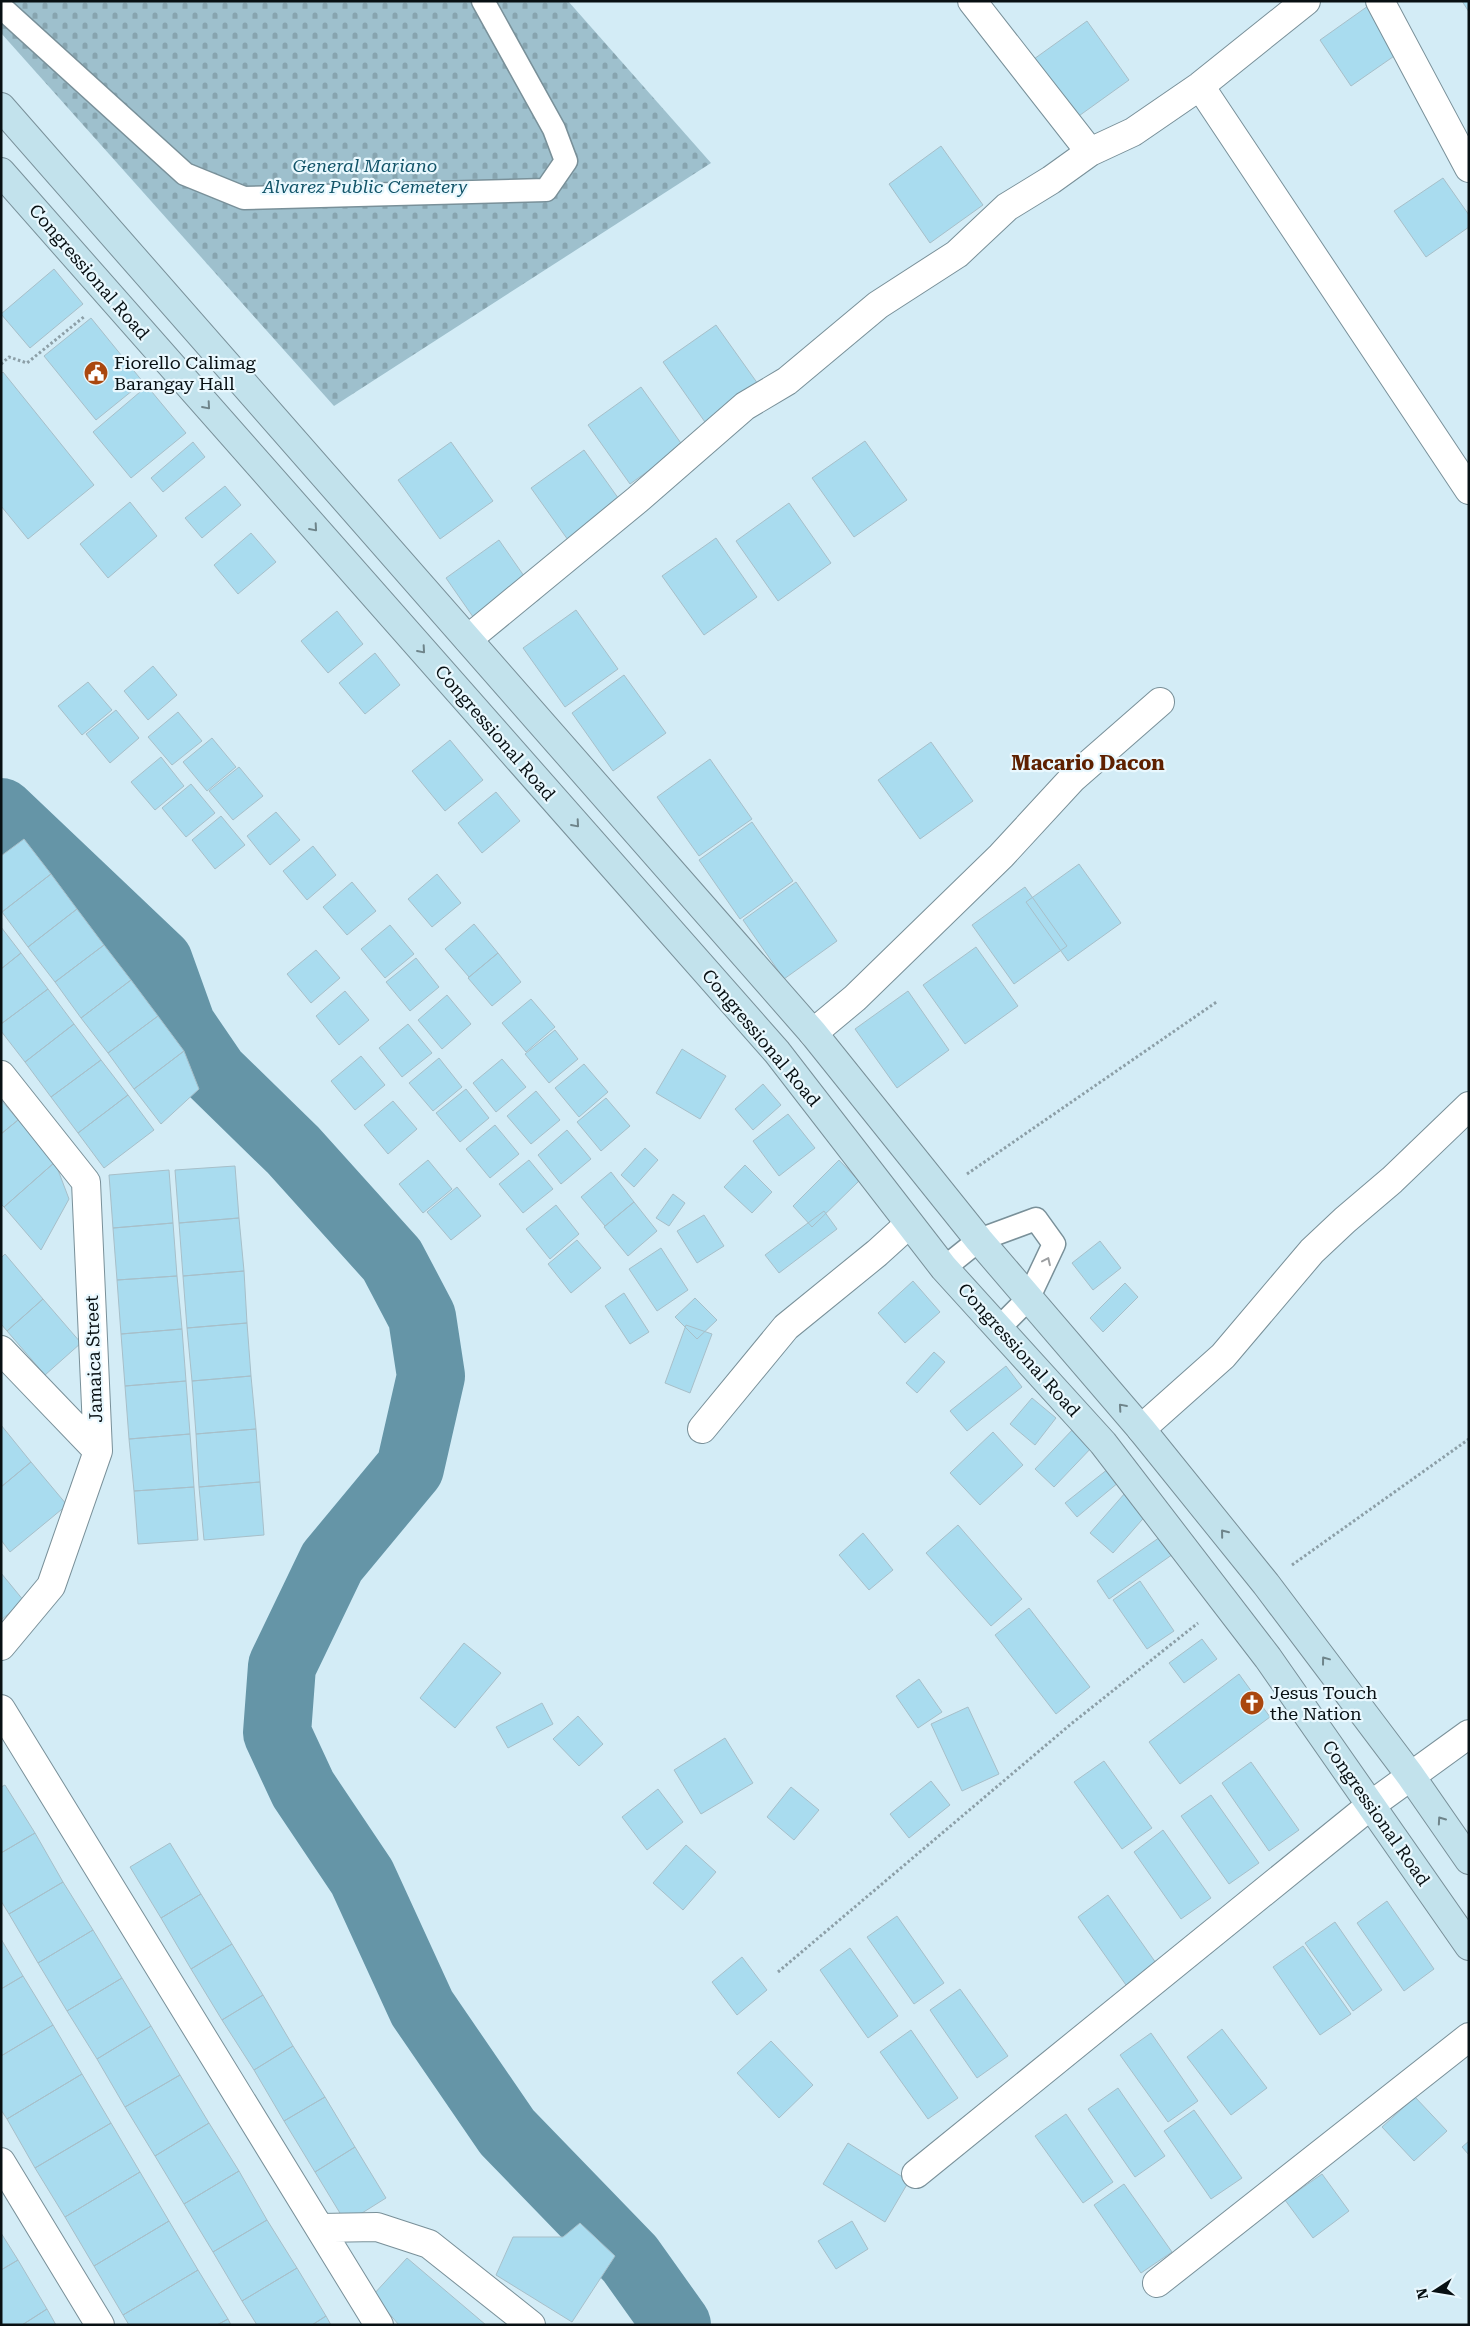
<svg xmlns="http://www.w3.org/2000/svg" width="1470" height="2326" viewBox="0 0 1470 2326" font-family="'Roboto Serif',serif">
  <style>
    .cemetery { fill: url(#cemetery-stones) }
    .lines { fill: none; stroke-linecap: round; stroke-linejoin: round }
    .river { stroke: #6595a7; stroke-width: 68 }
    .building { fill: #a9dcef; stroke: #a7bfc9 }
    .lane-casing { stroke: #799099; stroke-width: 25 }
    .street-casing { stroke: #799099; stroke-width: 30 }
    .secondary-casing { stroke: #799099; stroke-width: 30 }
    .path { stroke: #8c9fa7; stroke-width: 3; stroke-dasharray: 2.5 2.5; stroke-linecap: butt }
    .lane { stroke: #fff; stroke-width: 22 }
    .street { stroke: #fff; stroke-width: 28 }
    .secondary { stroke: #c2e2ec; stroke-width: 28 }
    .oneway { stroke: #6e848a }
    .oneway2 { stroke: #9c9fa1 }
    .labels { text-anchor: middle; stroke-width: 4.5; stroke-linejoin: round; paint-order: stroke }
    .park-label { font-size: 18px; font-style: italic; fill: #125469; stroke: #e9f8fe }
    .street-label { font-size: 18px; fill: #081013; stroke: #e9f8fe }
    .poi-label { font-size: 18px; fill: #081013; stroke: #e9f8fe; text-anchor: start }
    .quarter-label { font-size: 20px; font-weight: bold; fill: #5e2000; stroke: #e9f8fe }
  </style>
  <defs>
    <pattern id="cemetery-stones" width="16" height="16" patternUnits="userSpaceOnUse" patternTransform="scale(1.25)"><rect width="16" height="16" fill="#9ec0cd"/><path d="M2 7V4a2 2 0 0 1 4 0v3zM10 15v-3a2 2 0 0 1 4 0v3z" fill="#87a4af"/></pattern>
  </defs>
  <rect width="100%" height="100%" fill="#d3ecf6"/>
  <path class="cemetery" d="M 1,1 L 568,1 L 711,163 L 334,406 L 1,33 Z"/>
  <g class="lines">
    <path class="river" d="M 1,812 L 159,962 L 182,1026 L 214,1073 L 293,1150 L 392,1260 L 422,1317 L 431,1376 L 410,1468 L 332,1562 L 282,1666 L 277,1733 L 303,1789 L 362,1877 L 422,2008 L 507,2132 L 630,2259 L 677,2325"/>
  </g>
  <path class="building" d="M 1462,1 L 1469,1 L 1469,12 Z
    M 1368,6 L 1400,52 L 1351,86 L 1320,40 Z
    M 1087,21 L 1129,80 L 1076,118 L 1034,59 Z
    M 941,146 L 983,205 L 930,243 L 889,184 Z
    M 1443,178 L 1469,215 L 1469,227 L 1426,257 L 1394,211 Z
    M 54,269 L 83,304 L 30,348 L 1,314 Z
    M 91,318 L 143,382 L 96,420 L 44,356 Z
    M 716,325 L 758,384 L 705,422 L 663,362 Z
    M 3,372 L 94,485 L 28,539 L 1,506 L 1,374 Z
    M 147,386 L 186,433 L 131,478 L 93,432 Z
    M 641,387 L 683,446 L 630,484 L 588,425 Z
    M 865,441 L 907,500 L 854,537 L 812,478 Z
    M 193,442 L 205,457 L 163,492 L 151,478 Z
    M 451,442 L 493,501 L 440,539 L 398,480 Z
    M 584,450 L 626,509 L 573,547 L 531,488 Z
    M 225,486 L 241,505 L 202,538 L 185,518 Z
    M 130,502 L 157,536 L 108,578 L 80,544 Z
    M 789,503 L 831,563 L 778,601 L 736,541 Z
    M 251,533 L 276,562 L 238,594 L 214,565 Z
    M 716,538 L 757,597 L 704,635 L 662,576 Z
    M 499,540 L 540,599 L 487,637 L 446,578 Z
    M 576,610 L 618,669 L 565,707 L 523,648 Z
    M 337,611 L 363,644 L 328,673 L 301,641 Z
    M 375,653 L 400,685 L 365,714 L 339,683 Z
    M 153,666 L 177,695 L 148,720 L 124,691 Z
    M 624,675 L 666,733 L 613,771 L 572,713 Z
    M 88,682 L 112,710 L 82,735 L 58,706 Z
    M 116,710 L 139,738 L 110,763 L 86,734 Z
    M 178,712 L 202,741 L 172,765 L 148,737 Z
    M 212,738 L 236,767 L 207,791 L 183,762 Z
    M 450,740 L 483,780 L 445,811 L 412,771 Z
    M 931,742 L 973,801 L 920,839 L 878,780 Z
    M 161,757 L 184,786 L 155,810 L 131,782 Z
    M 710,759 L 752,819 L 699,856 L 657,797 Z
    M 239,767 L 263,796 L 233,820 L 209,791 Z
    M 191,784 L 215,813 L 186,837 L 162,808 Z
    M 496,792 L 520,821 L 482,853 L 458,823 Z
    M 276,812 L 300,840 L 270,865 L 247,836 Z
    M 221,816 L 245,845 L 215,869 L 192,840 Z
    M 752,822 L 793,881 L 740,919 L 699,860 Z
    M 24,839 L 51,874 L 2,912 L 1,856 Z
    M 313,846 L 336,875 L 307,900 L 283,871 Z
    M 1079,864 L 1121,923 L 1068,961 L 1026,902 Z
    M 51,874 L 77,909 L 28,947 L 2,912 Z
    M 437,874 L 461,903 L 432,927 L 408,899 Z
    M 352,882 L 376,911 L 347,935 L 323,907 Z
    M 796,882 L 837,941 L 784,979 L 743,920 Z
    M 1025,887 L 1067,946 L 1014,984 L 972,925 Z
    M 77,909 L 104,945 L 55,982 L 28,947 Z
    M 474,924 L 498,953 L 469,977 L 445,949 Z
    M 390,925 L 414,954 L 385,978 L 361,949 Z
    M 1,927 L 21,953 L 1,969 Z
    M 104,945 L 131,980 L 81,1018 L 55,982 Z
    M 976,947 L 1018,1006 L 965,1044 L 923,985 Z
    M 316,950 L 340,978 L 311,1003 L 287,974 Z
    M 21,953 L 48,989 L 1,1024 L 1,969 Z
    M 498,953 L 521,982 L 492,1006 L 468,978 Z
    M 416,958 L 439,987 L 410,1011 L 386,982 Z
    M 131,980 L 158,1016 L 108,1053 L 81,1018 Z
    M 48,989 L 74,1024 L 25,1062 L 1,1031 L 1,1024 Z
    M 345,991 L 369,1020 L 339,1045 L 316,1016 Z
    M 908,991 L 949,1050 L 897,1088 L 855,1029 Z
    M 447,995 L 471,1024 L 442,1049 L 418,1020 Z
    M 531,999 L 555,1027 L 526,1052 L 502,1023 Z
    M 158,1016 L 184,1051 L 134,1089 L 108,1053 Z
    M 74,1024 L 101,1060 L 51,1097 L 25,1062 Z
    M 408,1024 L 432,1053 L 402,1077 L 379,1048 Z
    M 555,1030 L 578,1059 L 549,1083 L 525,1054 Z
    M 682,1049 L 726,1076 L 700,1119 L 656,1093 Z
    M 184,1051 L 199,1089 L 161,1124 L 134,1089 Z
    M 361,1056 L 385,1085 L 355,1110 L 331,1081 Z
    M 439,1058 L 462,1087 L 433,1111 L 409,1083 Z
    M 502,1059 L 526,1087 L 496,1112 L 473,1083 Z
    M 101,1060 L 128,1095 L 78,1133 L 51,1097 Z
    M 584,1064 L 608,1092 L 579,1117 L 555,1088 Z
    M 763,1084 L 781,1105 L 753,1130 L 735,1109 Z
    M 466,1089 L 489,1118 L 460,1142 L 436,1113 Z
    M 536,1091 L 560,1120 L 531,1144 L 507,1116 Z
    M 128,1095 L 154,1130 L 104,1168 L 78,1133 Z
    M 606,1098 L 630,1126 L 601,1151 L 577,1122 Z
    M 1,1100 L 18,1120 L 1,1134 Z
    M 393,1101 L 417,1129 L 388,1154 L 364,1125 Z
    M 788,1114 L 815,1148 L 779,1176 L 753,1141 Z
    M 18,1120 L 55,1162 L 4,1207 L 1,1204 L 1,1134 Z
    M 495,1125 L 519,1154 L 490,1178 L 466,1149 Z
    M 567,1130 L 591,1159 L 561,1184 L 538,1155 Z
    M 645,1148 L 658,1160 L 634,1187 L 621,1175 Z
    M 428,1160 L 452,1189 L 423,1213 L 399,1184 Z
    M 529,1160 L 553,1189 L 523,1213 L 499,1184 Z
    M 839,1160 L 859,1181 L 812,1227 L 793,1206 Z
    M 55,1162 L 69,1199 L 41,1250 L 4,1207 Z
    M 745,1165 L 772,1192 L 752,1213 L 724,1187 Z
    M 235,1166 L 239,1218 L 179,1223 L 175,1170 Z
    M 169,1170 L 173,1223 L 113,1228 L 109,1175 Z
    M 611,1172 L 634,1202 L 605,1226 L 581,1197 Z
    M 457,1187 L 481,1216 L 451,1240 L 427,1212 Z
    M 673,1194 L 685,1203 L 669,1226 L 656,1218 Z
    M 634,1202 L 657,1231 L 628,1256 L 604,1227 Z
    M 556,1205 L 579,1234 L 550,1259 L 526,1229 Z
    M 824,1211 L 837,1229 L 779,1273 L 765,1255 Z
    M 704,1215 L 724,1246 L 697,1263 L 677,1231 Z
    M 239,1218 L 244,1271 L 183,1276 L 179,1223 Z
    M 173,1223 L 177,1276 L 117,1280 L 113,1228 Z
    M 577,1240 L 601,1268 L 571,1293 L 548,1264 Z
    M 1100,1241 L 1121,1268 L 1093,1290 L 1072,1263 Z
    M 661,1248 L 688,1290 L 657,1311 L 629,1269 Z
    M 5,1254 L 43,1299 L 7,1331 L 1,1324 L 1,1258 Z
    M 244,1271 L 247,1323 L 187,1328 L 183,1276 Z
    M 177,1276 L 182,1329 L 121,1334 L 117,1280 Z
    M 913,1281 L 940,1312 L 905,1343 L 878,1313 Z
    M 1125,1283 L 1138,1297 L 1103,1332 L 1090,1318 Z
    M 624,1293 L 649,1332 L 630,1344 L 605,1306 Z
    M 695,1298 L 717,1320 L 697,1339 L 675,1317 Z
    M 43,1299 L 81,1343 L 45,1375 L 7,1331 Z
    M 247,1323 L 251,1376 L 192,1381 L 187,1328 Z
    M 686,1325 L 712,1334 L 690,1393 L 665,1383 Z
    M 182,1329 L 186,1381 L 125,1386 L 121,1334 Z
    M 934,1352 L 945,1362 L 917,1393 L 906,1383 Z
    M 1006,1366 L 1022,1387 L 967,1431 L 950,1411 Z
    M 251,1376 L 256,1429 L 196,1434 L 192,1381 Z
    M 186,1381 L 190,1434 L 129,1439 L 125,1386 Z
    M 1032,1398 L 1056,1418 L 1035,1445 L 1010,1424 Z
    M 1,1425 L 31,1462 L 1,1487 Z
    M 1075,1427 L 1094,1445 L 1054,1487 L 1035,1469 Z
    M 256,1429 L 260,1482 L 199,1487 L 196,1434 Z
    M 993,1432 L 1023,1465 L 980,1505 L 950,1473 Z
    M 190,1434 L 194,1487 L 134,1491 L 129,1439 Z
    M 31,1462 L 67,1505 L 10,1552 L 1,1540 L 1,1487 Z
    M 1108,1469 L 1119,1482 L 1077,1517 L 1065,1503 Z
    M 260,1482 L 264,1535 L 204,1540 L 199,1487 Z
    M 194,1487 L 198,1540 L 138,1544 L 134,1491 Z
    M 1125,1493 L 1148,1513 L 1113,1553 L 1090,1533 Z
    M 958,1525 L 1022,1599 L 991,1626 L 926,1553 Z
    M 863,1533 L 893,1570 L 869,1590 L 839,1555 Z
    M 1163,1535 L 1176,1552 L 1109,1599 L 1097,1581 Z
    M 1,1573 L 24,1601 L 1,1620 Z
    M 1140,1581 L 1174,1631 L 1147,1649 L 1113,1600 Z
    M 1029,1608 L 1090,1687 L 1056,1714 L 995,1635 Z
    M 1202,1639 L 1217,1659 L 1184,1683 L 1169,1663 Z
    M 464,1643 L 501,1673 L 455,1728 L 420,1698 Z
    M 1239,1674 L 1270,1717 L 1180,1784 L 1149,1742 Z
    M 919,1679 L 942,1712 L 918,1728 L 896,1696 Z
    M 542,1703 L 553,1724 L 508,1748 L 496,1727 Z
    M 968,1707 L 999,1774 L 962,1791 L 931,1724 Z
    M 578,1716 L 603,1744 L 579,1766 L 553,1739 Z
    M 725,1738 L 753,1783 L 701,1814 L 674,1770 Z
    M 1104,1761 L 1152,1828 L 1122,1849 L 1074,1782 Z
    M 1251,1762 L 1299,1830 L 1269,1851 L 1222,1783 Z
    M 931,1781 L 950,1805 L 909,1838 L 890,1814 Z
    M 5,1785 L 35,1833 L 1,1853 L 1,1787 Z
    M 791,1787 L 819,1810 L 794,1840 L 767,1817 Z
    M 658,1789 L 683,1822 L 647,1850 L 622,1817 Z
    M 1211,1795 L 1259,1863 L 1229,1884 L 1181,1816 Z
    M 1163,1830 L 1211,1898 L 1181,1919 L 1134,1852 Z
    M 35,1833 L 63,1882 L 9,1914 L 1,1901 L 1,1853 Z
    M 170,1843 L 201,1894 L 161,1918 L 130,1867 Z
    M 686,1845 L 716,1872 L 683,1910 L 653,1883 Z
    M 63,1882 L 93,1930 L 38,1963 L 9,1914 Z
    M 201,1894 L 232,1944 L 191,1969 L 161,1918 Z
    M 1108,1895 L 1156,1963 L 1126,1985 L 1078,1917 Z
    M 1387,1901 L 1434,1969 L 1404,1991 L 1357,1923 Z
    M 897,1916 L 944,1983 L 914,2004 L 867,1937 Z
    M 1335,1922 L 1382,1990 L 1353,2011 L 1305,1943 Z
    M 93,1930 L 122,1978 L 67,2011 L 38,1963 Z
    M 1,1939 L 23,1976 L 1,1989 Z
    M 232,1944 L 263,1995 L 222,2020 L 191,1969 Z
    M 1303,1946 L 1351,2014 L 1320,2035 L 1273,1967 Z
    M 850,1948 L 898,2016 L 868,2038 L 820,1970 Z
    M 742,1957 L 767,1990 L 737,2015 L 712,1982 Z
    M 23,1976 L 53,2025 L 1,2056 L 1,1989 Z
    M 122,1978 L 151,2026 L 97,2059 L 67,2011 Z
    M 960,1989 L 1008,2056 L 977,2078 L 930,2010 Z
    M 263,1995 L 293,2046 L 254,2070 L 222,2020 Z
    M 53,2025 L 82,2074 L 7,2119 L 1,2110 L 1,2056 Z
    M 151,2026 L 180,2075 L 125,2107 L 97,2059 Z
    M 1222,2029 L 1267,2088 L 1231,2115 L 1187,2057 Z
    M 911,2030 L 958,2098 L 928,2119 L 880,2052 Z
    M 1151,2033 L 1198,2101 L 1168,2122 L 1120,2055 Z
    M 771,2041 L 813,2085 L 779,2118 L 737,2073 Z
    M 293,2046 L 325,2097 L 284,2121 L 254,2070 Z
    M 82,2074 L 111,2123 L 35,2168 L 7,2119 Z
    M 180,2075 L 209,2123 L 155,2156 L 125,2107 Z
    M 1118,2088 L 1165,2156 L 1135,2177 L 1088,2109 Z
    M 325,2097 L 355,2147 L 315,2172 L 284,2121 Z
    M 1415,2097 L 1447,2131 L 1414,2161 L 1382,2127 Z
    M 1194,2110 L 1242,2178 L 1211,2199 L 1164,2131 Z
    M 1066,2114 L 1113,2182 L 1083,2203 L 1035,2136 Z
    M 111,2123 L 140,2172 L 65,2217 L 35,2168 Z
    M 209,2123 L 239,2171 L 184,2204 L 155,2156 Z
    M 1469,2141 L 1469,2155 L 1462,2147 Z
    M 848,2143 L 909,2181 L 885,2222 L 823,2184 Z
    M 355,2147 L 386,2198 L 346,2223 L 315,2172 Z
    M 239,2171 L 267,2220 L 213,2252 L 184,2204 Z
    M 140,2172 L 169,2221 L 94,2266 L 65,2217 Z
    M 1322,2174 L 1349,2211 L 1313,2238 L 1285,2200 Z
    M 1124,2184 L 1172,2252 L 1141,2273 L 1094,2205 Z
    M 267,2220 L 297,2268 L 242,2301 L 213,2252 Z
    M 169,2221 L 198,2270 L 123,2315 L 94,2266 Z
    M 852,2221 L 868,2249 L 836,2269 L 818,2241 Z
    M 580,2223 L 615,2256 L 572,2322 L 496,2275 L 513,2237 L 563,2237 Z
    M 1,2233 L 18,2260 L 1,2270 Z
    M 407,2258 L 486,2325 L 399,2325 L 373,2295 Z
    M 18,2260 L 47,2309 L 22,2325 L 1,2325 L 1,2270 Z
    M 297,2268 L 326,2316 L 312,2325 L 257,2325 L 242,2301 Z
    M 198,2270 L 228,2319 L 217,2325 L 129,2325 L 123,2315 Z
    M 47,2309 L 56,2325 L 22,2325 Z
    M 326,2316 L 331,2325 L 312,2325 Z
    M 228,2319 L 231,2325 L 217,2325 Z"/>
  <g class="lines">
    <defs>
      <path id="lane" d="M 1,7 L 185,174 L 244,198 L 546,190 L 566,161 L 554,129 L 483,1
        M 944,1268 L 979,1240 L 1036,1219 L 1054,1244 L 1028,1299 L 999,1328"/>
      <path id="street" d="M 972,1 L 1090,152
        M 1380,1 L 1469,168
        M 1200,86 L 1469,490
        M 468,639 L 637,500 L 745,406 L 787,381 L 878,305 L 957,254 L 1007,207 L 1051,180 L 1090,152 L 1133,132 L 1200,86 L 1306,1
        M 813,1033 L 855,998 L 1001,856 L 1072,779 L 1160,702
        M 1,1075 L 86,1182 L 98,1451 L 51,1586 L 1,1646
        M 1,1350 L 98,1451
        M 702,1429 L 786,1327 L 877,1253 L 909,1224
        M 1141,1429 L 1223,1356 L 1312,1251 L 1345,1220 L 1392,1180 L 1469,1106
        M 1,1709 L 379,2325
        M 1,2162 L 100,2325
        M 916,2174 L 1371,1805 L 1469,1734
        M 320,2228 L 377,2227 L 429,2244 L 531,2325
        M 1157,2283 L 1469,2037"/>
      <path id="secondary" d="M 1,107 L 813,1033 L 979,1240 L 1141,1429 L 1266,1584 L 1410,1775 L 1469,1860
        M 1,172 L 777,1052 L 944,1268 L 1103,1443 L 1268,1658 L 1469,1946"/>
    </defs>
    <use href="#lane" class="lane-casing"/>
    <use href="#street" class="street-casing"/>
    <use href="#secondary" class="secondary-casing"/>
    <path class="path" d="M 1,364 L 9,357 L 27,363 L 85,316
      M 967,1174 L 1218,1001
      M 1292,1565 L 1469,1439
      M 778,1972 L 1071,1724 L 1198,1623"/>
    <use href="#lane" class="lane"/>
    <use href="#street" class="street"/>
    <use href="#secondary" class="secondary"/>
  </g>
  <defs><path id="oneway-chevron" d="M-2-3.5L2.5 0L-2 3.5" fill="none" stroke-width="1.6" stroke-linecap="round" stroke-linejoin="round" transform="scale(1.25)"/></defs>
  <g class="oneway">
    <use href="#oneway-chevron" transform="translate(207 406) rotate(49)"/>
    <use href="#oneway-chevron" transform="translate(314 528) rotate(49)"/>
    <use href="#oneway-chevron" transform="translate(422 650) rotate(49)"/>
    <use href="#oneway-chevron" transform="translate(576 824) rotate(49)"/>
    <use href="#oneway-chevron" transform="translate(1122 1407) rotate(-131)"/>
    <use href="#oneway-chevron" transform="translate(1224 1533) rotate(-129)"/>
    <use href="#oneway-chevron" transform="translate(1325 1660) rotate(-127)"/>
    <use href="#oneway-chevron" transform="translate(1441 1820) rotate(-125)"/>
  </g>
  <use class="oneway2" href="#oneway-chevron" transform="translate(1047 1261) rotate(-65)"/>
  <defs>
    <symbol id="civic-disc" viewBox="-11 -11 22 22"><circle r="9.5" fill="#aa470f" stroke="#e9f8fe"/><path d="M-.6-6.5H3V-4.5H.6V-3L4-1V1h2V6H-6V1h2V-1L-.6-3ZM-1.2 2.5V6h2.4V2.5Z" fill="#fff"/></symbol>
    <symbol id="church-disc" viewBox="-11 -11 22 22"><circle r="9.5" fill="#aa470f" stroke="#e9f8fe"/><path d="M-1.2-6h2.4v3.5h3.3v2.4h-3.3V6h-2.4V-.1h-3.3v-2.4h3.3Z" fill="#fff"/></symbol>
  </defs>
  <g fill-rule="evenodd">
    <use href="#civic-disc" x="82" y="359" width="28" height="28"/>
    <use href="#church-disc" x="1238" y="1689" width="28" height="28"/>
  </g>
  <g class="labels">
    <g class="park-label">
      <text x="365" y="172">General Mariano<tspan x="365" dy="21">Alvarez Public Cemetery</tspan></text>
    </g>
    <g class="street-label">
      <text transform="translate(89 272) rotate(49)" y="6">Congressional Road</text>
      <text transform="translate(495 733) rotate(49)" y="6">Congressional Road</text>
      <text transform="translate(761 1038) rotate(50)" y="6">Congressional Road</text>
      <text transform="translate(1019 1350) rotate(48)" y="6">Congressional Road</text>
      <text transform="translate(94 1359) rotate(-92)" y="6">Jamaica Street</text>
      <text transform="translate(1376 1813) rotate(55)" y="6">Congressional Road</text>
    </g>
    <g class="poi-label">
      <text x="114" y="369">Fiorello Calimag<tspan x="114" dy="21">Barangay Hall</tspan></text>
      <text x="1270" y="1699">Jesus Touch<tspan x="1270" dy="21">the Nation</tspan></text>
    </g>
    <g class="quarter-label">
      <text x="1088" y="770">Macario Dacon</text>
    </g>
  </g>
  <rect width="1470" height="2326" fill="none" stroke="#081013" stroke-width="5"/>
  <g transform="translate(1435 2291) rotate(258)" stroke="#e9f8fe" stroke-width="4" paint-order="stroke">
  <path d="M0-4L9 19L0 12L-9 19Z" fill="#081013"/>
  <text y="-8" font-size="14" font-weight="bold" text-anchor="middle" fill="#081013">N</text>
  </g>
</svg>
